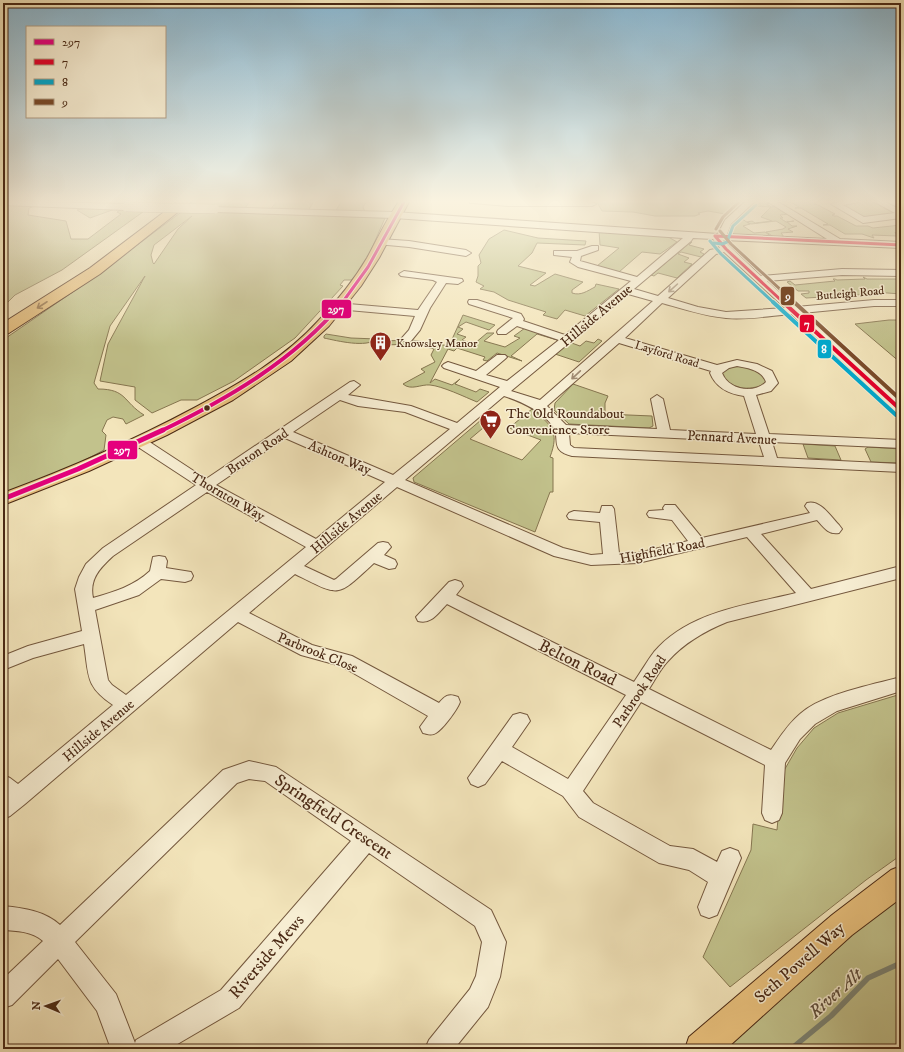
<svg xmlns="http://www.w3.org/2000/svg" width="904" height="1052" viewBox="0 0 904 1052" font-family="'IM FELL DW Pica',serif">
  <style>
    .green { fill: #c2c28c; stroke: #867650; fill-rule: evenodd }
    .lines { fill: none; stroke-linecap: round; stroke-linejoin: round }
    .stream { stroke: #7b8374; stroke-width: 5.5 }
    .minor-casing { stroke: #74583e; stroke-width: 2 }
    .major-casing { stroke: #4a2915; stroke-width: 2 }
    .highway-casing { stroke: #4a2915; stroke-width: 2 }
    .minor { fill: #f7eed3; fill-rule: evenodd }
    .major { fill: #eac27e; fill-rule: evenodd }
    .highway { fill: #eac27e; fill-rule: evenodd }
    .minor-bridge-casing { stroke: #74583e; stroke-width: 10; stroke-linecap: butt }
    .minor-bridge { stroke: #f7eed3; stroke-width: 9 }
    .bus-1-far2-casing { stroke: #f7eed3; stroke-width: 5 }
    .bus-1-far1-casing { stroke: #f7eed3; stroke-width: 6 }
    .bus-1-casing { stroke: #f7eed3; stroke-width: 8 }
    .bus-2-far1-casing { stroke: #f7eed3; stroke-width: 5 }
    .bus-2-casing { stroke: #f7eed3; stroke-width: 6 }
    .bus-3-far1-casing { stroke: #f7eed3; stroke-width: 5 }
    .bus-3-casing { stroke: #f7eed3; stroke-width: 6 }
    .bus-4-far1-casing { stroke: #f7eed3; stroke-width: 5 }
    .bus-4-casing { stroke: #f7eed3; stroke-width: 6 }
    .bus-1-far2 { stroke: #e5007d; stroke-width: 3 }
    .bus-1-far1 { stroke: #e5007d; stroke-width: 4 }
    .bus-1 { stroke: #e5007d; stroke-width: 5 }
    .bus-2-far1 { stroke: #e4002b; stroke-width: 3 }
    .bus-2 { stroke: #e4002b; stroke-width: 4 }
    .bus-3-far1 { stroke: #00a9ce; stroke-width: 3 }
    .bus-3 { stroke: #00a9ce; stroke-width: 4 }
    .bus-4-far1 { stroke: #7a4b2a; stroke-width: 3 }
    .bus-4 { stroke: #7a4b2a; stroke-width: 4 }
    .oneway { stroke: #a08c74 }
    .oneway2 { stroke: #926e44 }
    .bus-dot { fill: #4a2915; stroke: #f7eed3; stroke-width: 1.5 }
    .labels { text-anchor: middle; stroke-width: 3; stroke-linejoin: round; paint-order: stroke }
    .far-street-label { font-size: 12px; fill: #4a2915; stroke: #f7eed3 }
    .far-poi-label { font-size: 12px; fill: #4a2915; stroke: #f7eed3; text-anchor: start }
    .street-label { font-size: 14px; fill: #4a2915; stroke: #f7eed3 }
    .poi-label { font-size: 14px; fill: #4a2915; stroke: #f7eed3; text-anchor: start }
    .near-street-label { font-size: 17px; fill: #4a2915; stroke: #f7eed3 }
    .near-water-label { font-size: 18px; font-style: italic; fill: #5e4e3d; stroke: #f7eed3 }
    .line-badge { stroke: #f7eed3; stroke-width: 1.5 }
    .badge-label { font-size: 11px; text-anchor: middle; font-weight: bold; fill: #fff }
  </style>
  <rect width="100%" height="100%" fill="#f3e5bb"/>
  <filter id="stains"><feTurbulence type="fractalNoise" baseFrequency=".005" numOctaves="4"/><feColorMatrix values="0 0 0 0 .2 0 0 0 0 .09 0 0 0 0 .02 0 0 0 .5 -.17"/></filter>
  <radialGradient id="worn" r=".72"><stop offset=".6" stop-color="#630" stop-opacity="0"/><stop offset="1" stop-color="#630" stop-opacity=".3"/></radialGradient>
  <path class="green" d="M 3,200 L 56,200 L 29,208 L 28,215 L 66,221 L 71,239 L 88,239 L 121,214 L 117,212 L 123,208 L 147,209 L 62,270 L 15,295 L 3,307 Z
    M 119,200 L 159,200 L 152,206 L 115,209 L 90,218 L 77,210 Z
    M 194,200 L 251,200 L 245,208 L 234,209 L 188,205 Z
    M 268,200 L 327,200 L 314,201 L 308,211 L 271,209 L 276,202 Z
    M 336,200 L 367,201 L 363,207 L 365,212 L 335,212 L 341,202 Z
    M 550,200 L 685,200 L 691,203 L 687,200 L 694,202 L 691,200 L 725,200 L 737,203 L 725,214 L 708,211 L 698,213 L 700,214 L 695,216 L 655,216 L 633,212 L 602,211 L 597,202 L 545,202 Z
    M 762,200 L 771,203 L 767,204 L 771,207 L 777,206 L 789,214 L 780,215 L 783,218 L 780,218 L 786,222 L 794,221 L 787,222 L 792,226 L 797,226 L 788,229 L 793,232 L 781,233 L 784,237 L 774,237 L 766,232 L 783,229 L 786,227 L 776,221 L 751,224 L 747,222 L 752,221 L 755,223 L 772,221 L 761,217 L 771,207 L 757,206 Z
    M 783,200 L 817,200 L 818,201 L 813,201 L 816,204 L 814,204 L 818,205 L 835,214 L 832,215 L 834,216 L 837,216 L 856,226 L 868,226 L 873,228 L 901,225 L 901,239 L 895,232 L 897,236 L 872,235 L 874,238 L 862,234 L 845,234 L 830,225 L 823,225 L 828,224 L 801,208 L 795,208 L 799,207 L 787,200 Z
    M 867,200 L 876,202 L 896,212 L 895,215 C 868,219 865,219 841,206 L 842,203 Z
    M 184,210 L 385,218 L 365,264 L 352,280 L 344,280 L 340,285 L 343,286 L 295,338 L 234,381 L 197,400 L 181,400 L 152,413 L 135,400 L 135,387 L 100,381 L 108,344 L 145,276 L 110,326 L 94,383 L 98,389 C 127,389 123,402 144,415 L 126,424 L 123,419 L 113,417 L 107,420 L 102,431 L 106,435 L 104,450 L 70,468 L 3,493 L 3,340 L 93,278 ZM 192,216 L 178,229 L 154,264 L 153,263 L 151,255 L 154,245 Z
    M 742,219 L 750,224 L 743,226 L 754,233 L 765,232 L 772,237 L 735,235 L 729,231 Z
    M 504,230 L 538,238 L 586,241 L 585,245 L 537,243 L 532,253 L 518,266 L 546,273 L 530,285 L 535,286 L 555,274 L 583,282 L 572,290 L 572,293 C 581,296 587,291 595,287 L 596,284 L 619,289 L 585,316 L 565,310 L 557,319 L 543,315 L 546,312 L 508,300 L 494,292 L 480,289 L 484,286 L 476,282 L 478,276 L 478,266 L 481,263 L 479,255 L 489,239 Z
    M 599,230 L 665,235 L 677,242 L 660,254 L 642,252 L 619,272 L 597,266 L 619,248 L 600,245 Z
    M 691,242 L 692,242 L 689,245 L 704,249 L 700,252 L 704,254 L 701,257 L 681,252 L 678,254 L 689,258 L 684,262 L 692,264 L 677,278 L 658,273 L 654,276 L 651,275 Z
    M 863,277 L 867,279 L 900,279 L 901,294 L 874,292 L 874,294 L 806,298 L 801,294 L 809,293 L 809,291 L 798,291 L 787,282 L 790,281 L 795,285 L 835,281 L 833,279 L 835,279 L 837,280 L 865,279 Z
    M 463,315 L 495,325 L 489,330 L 466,322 L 458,327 L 463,329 L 457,334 L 466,337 L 462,340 L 474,344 L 487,333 L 494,333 L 484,341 L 505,347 L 520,338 L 514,336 L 525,328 L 557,340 L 537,334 L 511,356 L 522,361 L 497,353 L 487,361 L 483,360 L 485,357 L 457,348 L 454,351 L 448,349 L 430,383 L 435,379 L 452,385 L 460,379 L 455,384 L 476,392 L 480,389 L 489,392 L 477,402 C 465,397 442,386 430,385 C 421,384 411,391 403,384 L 425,372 L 421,369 L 435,362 L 431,355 L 434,349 L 415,344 L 384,345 L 382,343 L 382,341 L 412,340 L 449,346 Z
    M 889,320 L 901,320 L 901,363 L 855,324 Z
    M 326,334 L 351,338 L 377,339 C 366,348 338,341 324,338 L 324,336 Z
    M 598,339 L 602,341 L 579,362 L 555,354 L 569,342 L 580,346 L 586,341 L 594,343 Z
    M 732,367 C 748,365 756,369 767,381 L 765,384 C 750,391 729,390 721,374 L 723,371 Z
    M 573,384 L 608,396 L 605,403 L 605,414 L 652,416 L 653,426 L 649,428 L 569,424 L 554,410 L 555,403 Z
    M 532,409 C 551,425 560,431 550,457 L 553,458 L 553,492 L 550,492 L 535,532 L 414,482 L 413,478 L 481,420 L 489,423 L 470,439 L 522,460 L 541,440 L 509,428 Z
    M 803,444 L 835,446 L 841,460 L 808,458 Z
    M 868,447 L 901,449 L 901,463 L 871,462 L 865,449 Z
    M 901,694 L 901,855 L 866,880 L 730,987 L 703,957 L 751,850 L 753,824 L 777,830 L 782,774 L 797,748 L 814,728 L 838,713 Z
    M 901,893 L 901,1049 L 715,1049 Z"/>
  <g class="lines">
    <path class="stream" d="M 791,1049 L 831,1016 L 868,978 L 901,963"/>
    <defs>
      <path id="minor" d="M 470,200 L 592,202 L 596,204 L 592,206 L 508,206 L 473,203 L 470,203 Z
        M 747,200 L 756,200 L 731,224 L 727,234 L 827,239 L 765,200 L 775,200 L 840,239 L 901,242 L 901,248 L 723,240 L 761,276 L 842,269 L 901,270 L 901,276 L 842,275 L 767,281 L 796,307 L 874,300 L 901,300 L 901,306 L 874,306 L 802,313 L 901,403 L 901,414 L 897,413 L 791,314 C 769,316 747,320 726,318 C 704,316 683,309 662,303 L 625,338 L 717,365 L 737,360 L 757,364 L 772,371 L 778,383 L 771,391 L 756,395 L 769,434 L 901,440 L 901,448 L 772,442 L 777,458 L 901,464 L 901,472 L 572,456 C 548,450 562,438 552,425 C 540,410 522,402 504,396 L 405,480 L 563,548 L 591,555 L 603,554 L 600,522 L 569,519 L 567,516 L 569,513 L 574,511 L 600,513 L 602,506 L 612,506 L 614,509 L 619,553 L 638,553 L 688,541 L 672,520 L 649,517 L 647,514 L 649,511 L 664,510 L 663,508 L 665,505 L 675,505 L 702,538 L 810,513 L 805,506 L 807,503 C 820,499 831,517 839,525 L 842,529 L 839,533 C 829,535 824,528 817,520 L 761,534 L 811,589 L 901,566 L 901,578 L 727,622 C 705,631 684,643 668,661 C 660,669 655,680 649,689 L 771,750 C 780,737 788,724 800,714 C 822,694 872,685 901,677 L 901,691 L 837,711 L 815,724 L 800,739 L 785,763 L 782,813 L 779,820 L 772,823 L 765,820 L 762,813 L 765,765 L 641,702 L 583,791 L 593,803 L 670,846 L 693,849 L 717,862 L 722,851 L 730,848 L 738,851 L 741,858 L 717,915 L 709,918 L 701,915 L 698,907 L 708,882 L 689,870 L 659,863 L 579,817 L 563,796 L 502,761 L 485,784 L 478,787 L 471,784 L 468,778 L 513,715 L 520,713 L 527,715 L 530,721 L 512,747 L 568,779 L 626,695 L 447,604 C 438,613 431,625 418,621 L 416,617 L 449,582 L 455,580 L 461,582 L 463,586 L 456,595 L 634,682 C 641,672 647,661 654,652 C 689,611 748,605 796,593 L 747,537 L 638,563 L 591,565 L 554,556 L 397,487 L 304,566 L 334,580 L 336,579 L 378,543 L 383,542 L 388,543 L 391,547 L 384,555 L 395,560 L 397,564 L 395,568 L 389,569 L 374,563 C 336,598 341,597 295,574 L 249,613 L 312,645 L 352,656 L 439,703 C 445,696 448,693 458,697 L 460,702 C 457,710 443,729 436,733 C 431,736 428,734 423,733 L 420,727 L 428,716 L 341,666 L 301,655 L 238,622 L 25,804 L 10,816 L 3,819 L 3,775 L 10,778 L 18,784 L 113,705 C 85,686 89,676 84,644 L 33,658 L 3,670 L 3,656 L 28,646 L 82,631 L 75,589 L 79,577 L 86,564 L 103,548 L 196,485 L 135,445 L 133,442 L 135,439 L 145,439 L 206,479 L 350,382 L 354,381 L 360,385 L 348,395 L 411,406 L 457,423 L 500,387 L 444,368 L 442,366 L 444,364 L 448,362 L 476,371 L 497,355 L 505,355 L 507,357 L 505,359 L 486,375 L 507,381 L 559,340 L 517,326 L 506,334 L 498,334 L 497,332 L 498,330 L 513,318 L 469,304 L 468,302 L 469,300 L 477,300 L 521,314 L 524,319 L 523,321 L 565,335 L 631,281 L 578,267 L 570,262 L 572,257 L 554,255 L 554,251 L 577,251 L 592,246 L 598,246 L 598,250 L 581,256 L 580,261 L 637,277 L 683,238 L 394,218 L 215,212 L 212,211 L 212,207 L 394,212 L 718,234 L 725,220 ZM 693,238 L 713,239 L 720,248 L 710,250 L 658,296 L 634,289 L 691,241 ZM 724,252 L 785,308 L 726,312 L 698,307 L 668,298 L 716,254 ZM 628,294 L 653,301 L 540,400 L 511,391 ZM 619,343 L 711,371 L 710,373 C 716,388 729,394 744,396 L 756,434 L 670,430 L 663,399 L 657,395 L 651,399 L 657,429 L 566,425 L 547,406 ZM 737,366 C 748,368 762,370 766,382 C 753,395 728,389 722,373 L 729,368 ZM 340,400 L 358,406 L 405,412 L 450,429 L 393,475 L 293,432 ZM 569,433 L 759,442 L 764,457 L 574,448 L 570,445 ZM 285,438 L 385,482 L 316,539 L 216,485 ZM 207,492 L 306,547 L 126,695 L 112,685 L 108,680 L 95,610 L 139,595 L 161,579 L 185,582 L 191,580 L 193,576 L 191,572 L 166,568 L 167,561 L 165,557 L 159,556 L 153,557 L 150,571 C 134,586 114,592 93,598 C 89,579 100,568 113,556 Z
        M 843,200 L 859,200 L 858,202 L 843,205 L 864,217 L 895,213 L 871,200 L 881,200 L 901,210 L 901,218 L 863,223 L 831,204 Z
        M 3,201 L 126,204 L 130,207 L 126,210 L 3,205 Z
        M 380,239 L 409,241 L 466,250 L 471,253 L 466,256 L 409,247 L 377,244 L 377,240 Z
        M 404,271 L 462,279 L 463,281 L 458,284 L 446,283 L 430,308 L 420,330 L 411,341 L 403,341 L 401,339 L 409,330 L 415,316 L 337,309 L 332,306 L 337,303 L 418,310 L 437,282 L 433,280 L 401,276 L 399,274 Z
        M 249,761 L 276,767 L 491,910 L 506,942 L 500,977 L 488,1007 L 454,1049 L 425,1049 L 429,1040 L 470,989 L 476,976 L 482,942 L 475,926 L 369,853 L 239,1008 L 169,1049 L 111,1049 L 97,1011 L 58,959 L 12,1005 L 3,1008 L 3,979 L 43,941 C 32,931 17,931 3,930 L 3,906 C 23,908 45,911 60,925 L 223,770 ZM 249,779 L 265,781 L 351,841 L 221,990 L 136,1040 L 135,1043 L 116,994 L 75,942 L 237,783 Z"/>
      <path id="major" d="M 400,200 L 410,200 L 379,258 L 361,286 L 329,326 L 291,361 L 233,400 L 167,435 L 89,471 L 3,505 L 3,493 C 68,469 132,441 194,408 C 239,384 285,358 319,320 C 337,301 354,280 367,258 C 378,238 387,218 400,200 Z
        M 901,866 L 901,898 L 852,935 L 726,1049 L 685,1049 L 689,1037 L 832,915 L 891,870 Z"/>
      <path id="highway" d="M 180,200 L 193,200 L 100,274 L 9,333 L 3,335 L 3,323 L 90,268 Z"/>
    </defs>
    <use href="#minor" class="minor-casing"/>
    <use href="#major" class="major-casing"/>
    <use href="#highway" class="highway-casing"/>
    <use href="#minor" class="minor"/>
    <use href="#major" class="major"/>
    <use href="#highway" class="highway"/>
    <defs>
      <path id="minor-bridge" d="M 126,207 L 215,209"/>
    </defs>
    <use href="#minor-bridge" class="minor-bridge-casing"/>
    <use href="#minor-bridge" class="minor-bridge"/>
    <defs>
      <path id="bus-1-far2" d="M 342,303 L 368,267 L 405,200"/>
      <path id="bus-1-far1" d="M 161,431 C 229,398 293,361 343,302"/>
      <path id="bus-1" d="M 3,499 L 78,469 L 163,430"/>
      <path id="bus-2-far1" d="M 715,236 L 726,249 L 784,303
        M 715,236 L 901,245"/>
      <path id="bus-2" d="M 783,302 L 901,410"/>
      <path id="bus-3-far1" d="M 710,241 L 721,254 L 774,303
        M 714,243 L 722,244 L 727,242 L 733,226 L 756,205"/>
      <path id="bus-3" d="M 773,302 L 896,415"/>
      <path id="bus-4-far1" d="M 716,229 L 723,217 L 741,200
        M 720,231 L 731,244 L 795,303"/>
      <path id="bus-4" d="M 794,302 L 901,400"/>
    </defs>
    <use href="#bus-1-far2" class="bus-1-far2-casing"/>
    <use href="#bus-1-far1" class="bus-1-far1-casing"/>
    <use href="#bus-1" class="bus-1-casing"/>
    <use href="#bus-2-far1" class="bus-2-far1-casing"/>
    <use href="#bus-2" class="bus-2-casing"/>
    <use href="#bus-3-far1" class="bus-3-far1-casing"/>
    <use href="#bus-3" class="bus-3-casing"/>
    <use href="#bus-4-far1" class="bus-4-far1-casing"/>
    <use href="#bus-4" class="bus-4-casing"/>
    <use href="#bus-1-far2" class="bus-1-far2"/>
    <use href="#bus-1-far1" class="bus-1-far1"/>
    <use href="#bus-1" class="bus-1"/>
    <use href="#bus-2-far1" class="bus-2-far1"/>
    <use href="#bus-2" class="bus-2"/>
    <use href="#bus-3-far1" class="bus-3-far1"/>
    <use href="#bus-3" class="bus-3"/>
    <use href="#bus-4-far1" class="bus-4-far1"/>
    <use href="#bus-4" class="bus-4"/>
  </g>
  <defs><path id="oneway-shaft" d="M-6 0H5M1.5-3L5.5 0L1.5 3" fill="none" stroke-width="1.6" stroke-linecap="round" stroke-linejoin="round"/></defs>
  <g class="oneway">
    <use href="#oneway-shaft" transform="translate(673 288) rotate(138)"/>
    <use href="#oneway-shaft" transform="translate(576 375) rotate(137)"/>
  </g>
  <use class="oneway2" href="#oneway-shaft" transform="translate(42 305) rotate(147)"/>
  <linearGradient id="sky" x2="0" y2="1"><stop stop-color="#89b8d3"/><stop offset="0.58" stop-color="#faf3e0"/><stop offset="1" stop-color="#faf3e0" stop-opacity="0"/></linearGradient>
  <rect width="904" height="347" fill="url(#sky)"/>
  <defs>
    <symbol id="building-pin" viewBox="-11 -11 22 30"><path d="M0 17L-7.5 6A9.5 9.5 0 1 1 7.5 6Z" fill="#8f2418" stroke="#f7eed3"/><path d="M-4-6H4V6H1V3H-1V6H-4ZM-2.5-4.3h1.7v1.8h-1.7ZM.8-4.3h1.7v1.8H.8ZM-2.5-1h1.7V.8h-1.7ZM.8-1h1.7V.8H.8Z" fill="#fff"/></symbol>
    <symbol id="supermarket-pin" viewBox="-11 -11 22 30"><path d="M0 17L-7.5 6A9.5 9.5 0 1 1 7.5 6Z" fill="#8f2418" stroke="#f7eed3"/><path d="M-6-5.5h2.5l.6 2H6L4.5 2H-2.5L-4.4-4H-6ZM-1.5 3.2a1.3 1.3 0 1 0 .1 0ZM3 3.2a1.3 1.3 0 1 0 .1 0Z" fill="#fff"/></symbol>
  </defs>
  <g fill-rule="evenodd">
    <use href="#building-pin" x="368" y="330" width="25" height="34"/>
    <use href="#supermarket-pin" x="478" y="408" width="25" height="34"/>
  </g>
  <circle class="bus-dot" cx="207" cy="408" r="3.5"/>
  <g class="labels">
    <g class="far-street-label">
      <text transform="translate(850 293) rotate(-5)" y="4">Butleigh Road</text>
      <text transform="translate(667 354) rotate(17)" y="4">Layford Road</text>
    </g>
    <g class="far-poi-label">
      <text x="396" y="347">Knowsley Manor</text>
    </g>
    <g class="street-label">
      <text transform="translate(596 315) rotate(-40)" y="5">Hillside Avenue</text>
      <text transform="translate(732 437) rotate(3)" y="5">Pennard Avenue</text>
      <text transform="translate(257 451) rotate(-34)" y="5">Bruton Road</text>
      <text transform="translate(340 457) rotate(23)" y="5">Ashton Way</text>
      <text transform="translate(228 496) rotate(30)" y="5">Thornton Way</text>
      <text transform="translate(346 522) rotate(-40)" y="5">Hillside Avenue</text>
      <text transform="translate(662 550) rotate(-11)" y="5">Highfield Road</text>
      <text transform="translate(318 652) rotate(22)" y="5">Parbrook Close</text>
      <text transform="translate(639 691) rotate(-56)" y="5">Parbrook Road</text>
      <text transform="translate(98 730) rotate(-40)" y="5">Hillside Avenue</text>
    </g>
    <g class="poi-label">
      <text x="506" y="418">The Old Roundabout<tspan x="506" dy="16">Convenience Store</tspan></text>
    </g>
    <g class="near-street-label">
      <text transform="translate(578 662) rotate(26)" y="6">Belton Road</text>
      <text transform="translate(334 816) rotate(34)" y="6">Springfield Crescent</text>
      <text transform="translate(266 956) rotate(-49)" y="6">Riverside Mews</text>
      <text transform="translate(799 962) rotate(-41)" y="6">Seth Powell Way</text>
    </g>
    <g class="near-water-label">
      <text transform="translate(835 993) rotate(-42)" y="6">River Alt</text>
    </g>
  </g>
  <g class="line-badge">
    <rect x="780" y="286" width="15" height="20" rx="4" fill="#7a4b2a"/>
    <rect x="321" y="299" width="31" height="20" rx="4" fill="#e5007d"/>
    <rect x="799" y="314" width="16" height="19" rx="4" fill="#e4002b"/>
    <rect x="817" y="339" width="15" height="20" rx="4" fill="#00a9ce"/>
    <rect x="107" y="440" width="31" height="20" rx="4" fill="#e5007d"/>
  </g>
  <g class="badge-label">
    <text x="788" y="300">9</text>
    <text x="336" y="313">297</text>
    <text x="807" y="328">7</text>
    <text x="824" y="353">8</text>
    <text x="122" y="454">297</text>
  </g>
  <rect width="904" height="1052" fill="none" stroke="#f3e5bb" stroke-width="16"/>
  <rect x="4" y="4" width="896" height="1044" fill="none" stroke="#4a2915" stroke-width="2"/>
  <rect x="8" y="8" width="888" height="1036" fill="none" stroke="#4a2915"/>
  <rect x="26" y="26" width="140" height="92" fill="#f7eed3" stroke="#b29f87"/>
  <rect x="34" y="39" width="20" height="6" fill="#e5007d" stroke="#b29f87"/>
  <text x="62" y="46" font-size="12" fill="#4a2915">297</text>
  <rect x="34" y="59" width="20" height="6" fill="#e4002b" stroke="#b29f87"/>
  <text x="62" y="66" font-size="12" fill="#4a2915">7</text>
  <rect x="34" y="79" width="20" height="6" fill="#00a9ce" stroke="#b29f87"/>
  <text x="62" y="86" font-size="12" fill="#4a2915">8</text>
  <rect x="34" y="99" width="20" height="6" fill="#7a4b2a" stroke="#b29f87"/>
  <text x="62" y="106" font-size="12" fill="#4a2915">9</text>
  <g transform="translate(46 1006) rotate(272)" stroke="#f7eed3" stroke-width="3" paint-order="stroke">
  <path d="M0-3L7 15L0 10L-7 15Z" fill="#4a2915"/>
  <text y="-6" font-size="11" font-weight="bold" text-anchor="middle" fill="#4a2915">N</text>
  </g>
  <rect width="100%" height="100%" filter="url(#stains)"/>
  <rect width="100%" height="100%" fill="url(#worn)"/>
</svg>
